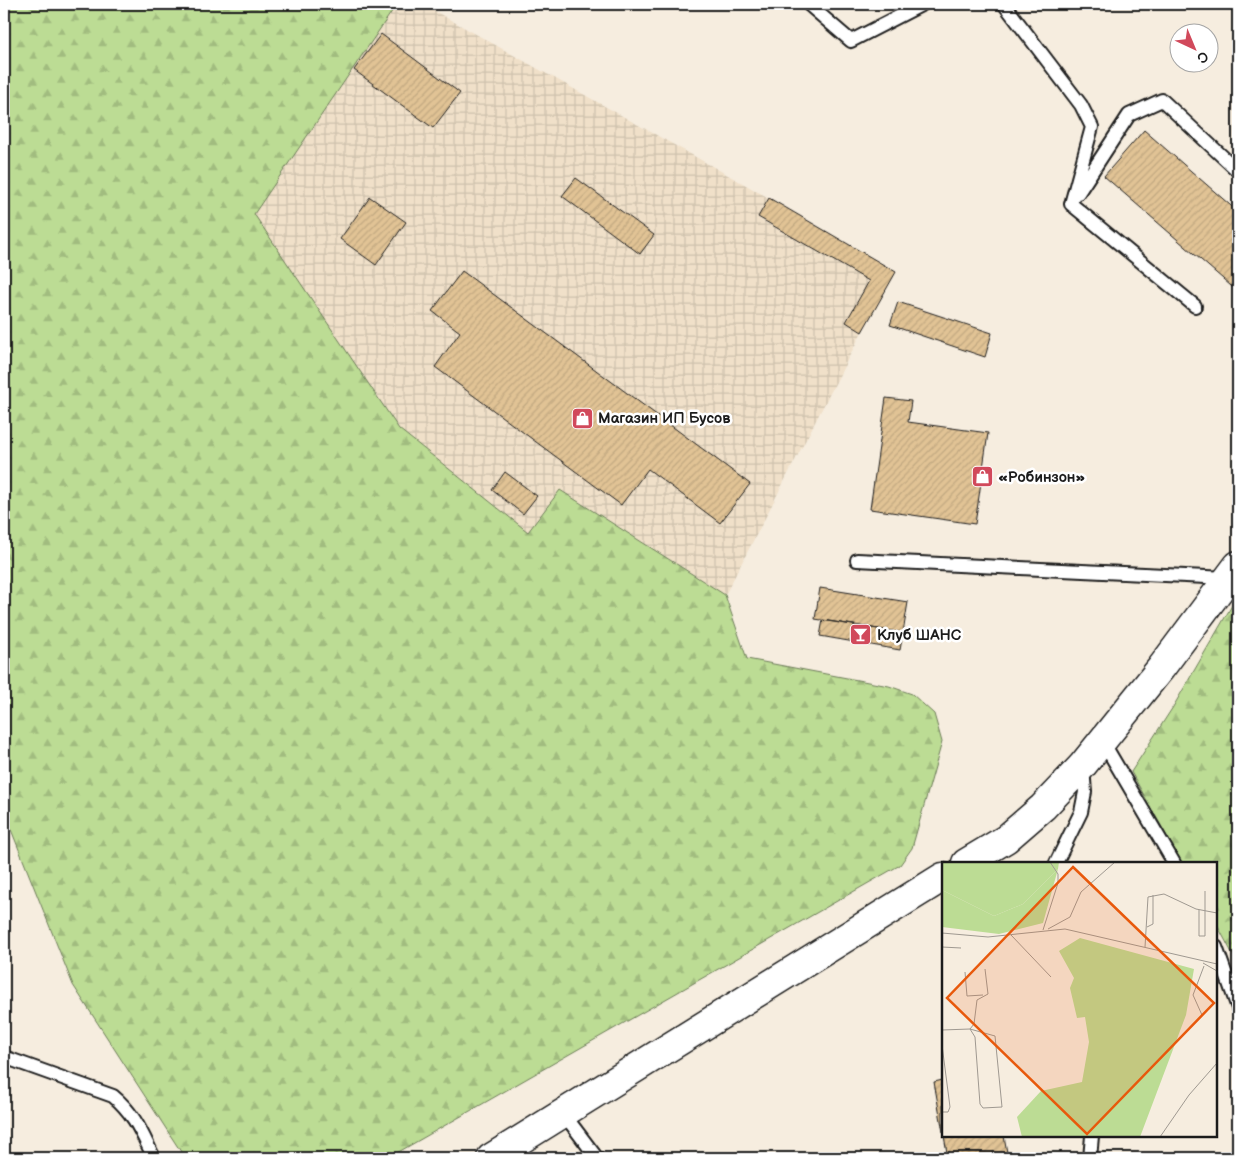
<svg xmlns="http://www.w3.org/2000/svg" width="1242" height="1162" viewBox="0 0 1242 1162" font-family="'Balsamiq Sans',sans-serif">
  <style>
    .industrial { fill: url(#industrial-grid) }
    .forest { fill: url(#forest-firs); stroke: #6c7c58 }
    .building { fill: url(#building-hatch); stroke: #1c1c1c }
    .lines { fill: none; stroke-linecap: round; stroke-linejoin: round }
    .service-casing { stroke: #1c1c1c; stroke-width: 16 }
    .primary-casing { stroke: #1c1c1c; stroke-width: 31 }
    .service { stroke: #fff; stroke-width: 12 }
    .primary { stroke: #fff; stroke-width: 28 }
    .labels { text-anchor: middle; stroke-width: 5; stroke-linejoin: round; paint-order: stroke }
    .poi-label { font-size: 15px; font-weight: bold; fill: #1c1c1c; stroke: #fff; text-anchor: start }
    .inset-road { fill: none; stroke: #9f9991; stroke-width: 1 }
    .view { fill: #e8590c; fill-opacity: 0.15; stroke: #e8590c; stroke-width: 2.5 }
    .inset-edge { fill: none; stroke: #1c1c1c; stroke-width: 2.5 }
  </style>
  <defs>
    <pattern id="industrial-grid" width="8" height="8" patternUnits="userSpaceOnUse" patternTransform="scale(1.25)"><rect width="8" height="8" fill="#f0e0c9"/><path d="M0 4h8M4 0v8" fill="none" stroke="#cdc0ac"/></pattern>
    <pattern id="forest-firs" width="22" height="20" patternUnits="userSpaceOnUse" patternTransform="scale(1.25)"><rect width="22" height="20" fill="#bcdc94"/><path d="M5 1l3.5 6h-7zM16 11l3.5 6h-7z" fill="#a1bc7f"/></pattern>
    <pattern id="building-hatch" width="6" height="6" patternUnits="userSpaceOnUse" patternTransform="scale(1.25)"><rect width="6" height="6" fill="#e1c395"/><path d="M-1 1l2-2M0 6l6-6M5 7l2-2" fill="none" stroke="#c0a780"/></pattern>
  </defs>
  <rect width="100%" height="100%" fill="#f6eddf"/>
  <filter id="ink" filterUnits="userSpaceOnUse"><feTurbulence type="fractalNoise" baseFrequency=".02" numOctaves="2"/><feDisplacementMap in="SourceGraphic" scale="10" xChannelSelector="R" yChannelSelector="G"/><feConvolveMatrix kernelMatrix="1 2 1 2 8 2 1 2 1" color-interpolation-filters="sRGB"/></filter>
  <g filter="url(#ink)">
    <path class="industrial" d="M 397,4 L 422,4 L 769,198 L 758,218 L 869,281 L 846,322 L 862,332 L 725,595 L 560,490 L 528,532 L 399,429 L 253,214 Z"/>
    <path class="forest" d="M 4,4 L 397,4 L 254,214 L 399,429 L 528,532 L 560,490 L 725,595 L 747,659 L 889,686 L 912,694 L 934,714 L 942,742 L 912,848 L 900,865 L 388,1158 L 185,1158 L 73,985 L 4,812 Z
      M 1238,595 L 1238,964 L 1216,923 L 1216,863 L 1182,863 L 1131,772 L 1173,707 Z"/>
    <path class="building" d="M 381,34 L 460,93 L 433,128 L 354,70 Z
      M 1144,130 L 1238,212 L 1238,292 L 1104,176 Z
      M 576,178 L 654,235 L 640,254 L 562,196 Z
      M 370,197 L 406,222 L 376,265 L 340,239 Z
      M 769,198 L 896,272 L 862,332 L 846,322 L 869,281 L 758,217 Z
      M 462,271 L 750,484 L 720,523 L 648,469 L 621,505 L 435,367 L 460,332 L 432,311 Z
      M 898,302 L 992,333 L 985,357 L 890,325 Z
      M 886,398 L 911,401 L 908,422 L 988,433 L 975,524 L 870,509 Z
      M 505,472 L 537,496 L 523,514 L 492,490 Z
      M 820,588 L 908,602 L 903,633 L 815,619 Z
      M 823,620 L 903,633 L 900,650 L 820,636 Z
      M 943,1080 L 943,1132 L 934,1082 Z
      M 944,1136 L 1004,1136 L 1008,1158 L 948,1158 Z"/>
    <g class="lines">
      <defs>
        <path id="service" d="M 808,4 L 851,41 L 923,4
          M 1004,4 L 1081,105 L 1092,127 L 1071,204 L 1195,306
          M 1078,193 L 1129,115 L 1162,100 L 1238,171
          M 857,560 L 1227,578
          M 1103,742 L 1174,863
          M 1056,863 L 1081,812 L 1085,792 L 1083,768
          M 1216,947 L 1238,1008
          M 4,1057 L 113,1096 C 135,1114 142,1134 154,1158
          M 563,1113 L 597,1158
          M 1090,1158 L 1092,1136"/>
        <path id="primary" d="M 966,863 L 1006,839 L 1043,807 L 1082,766 L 1161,668 L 1238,565
          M 491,1158 L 943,877"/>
      </defs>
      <use href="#service" class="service-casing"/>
      <use href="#primary" class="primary-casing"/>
      <use href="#service" class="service"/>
      <use href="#primary" class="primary"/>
    </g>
  </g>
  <defs>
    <symbol id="shop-square" viewBox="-11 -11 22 22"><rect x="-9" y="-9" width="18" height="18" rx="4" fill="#d1495b" stroke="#fff"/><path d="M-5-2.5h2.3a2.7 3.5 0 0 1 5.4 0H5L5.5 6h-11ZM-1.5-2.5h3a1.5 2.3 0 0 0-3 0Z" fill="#fff"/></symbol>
    <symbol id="bar-square" viewBox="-11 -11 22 22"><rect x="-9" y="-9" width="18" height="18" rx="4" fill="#d1495b" stroke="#fff"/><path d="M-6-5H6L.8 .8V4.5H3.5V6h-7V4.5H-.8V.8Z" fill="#fff"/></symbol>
  </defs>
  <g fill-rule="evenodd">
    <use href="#shop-square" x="570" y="406" width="25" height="25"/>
    <use href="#shop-square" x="970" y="464" width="25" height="25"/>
    <use href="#bar-square" x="848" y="622" width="25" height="25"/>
  </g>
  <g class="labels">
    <g class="poi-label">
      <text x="598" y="423">Магазин ИП Бусов</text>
      <text x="998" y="482">«Робинзон»</text>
      <text x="877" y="640">Клуб ШАНС</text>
    </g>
  </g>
  <g transform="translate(942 862)">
    <rect width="275" height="275" fill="#f6eddf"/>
    <path d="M 116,7 L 101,61 L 57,72 L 0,65 L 0,28 L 52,54 L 81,42 ZM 138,76 L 252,107 L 244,153 L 198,275 L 80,275 L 75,255 L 99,229 L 140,220 L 147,180 L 143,155 L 135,156 L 128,126 L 132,116 L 117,89 Z" fill="#bcdc94"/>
    <path d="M 0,0 L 117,0 L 116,7 L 81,42 L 52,54 L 0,28 Z" fill="#bcdc94"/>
    <path class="inset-road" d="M 257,48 L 257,74 L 263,74 L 263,29M 205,65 L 211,62 L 211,33M 106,67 L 128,55 L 139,30 L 173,0M 101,68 L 116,21 L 116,12 L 108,0M 0,71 L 46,75 L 123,67 L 275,102M 69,73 L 109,115M 0,85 L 19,86M 203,85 L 206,35 L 222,32 L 254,47 L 275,51M 261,101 L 275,109M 23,110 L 25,134 L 41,133M 260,153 L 251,133 L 262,104M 28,167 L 53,174 L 60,245 L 41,246 L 38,242 L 33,175 ZM 0,168 L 28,167 L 32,162 L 35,138 L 46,132 L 43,107M 0,183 L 8,245 L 6,250 L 0,250M 218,275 L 247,233 L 275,201"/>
    <path class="view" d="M 131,5 L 272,141 L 145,272 L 5,136 Z"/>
    <rect width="275" height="275" class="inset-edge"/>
  </g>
  <rect width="1242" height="1162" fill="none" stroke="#fff" stroke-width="20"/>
  <rect x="10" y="10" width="1222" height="1142" fill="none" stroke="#1c1c1c" stroke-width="2" filter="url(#ink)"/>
  <g transform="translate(1194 48) rotate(136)"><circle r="24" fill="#ffffff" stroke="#a4a4a4"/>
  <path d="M0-4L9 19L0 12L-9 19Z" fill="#d1495b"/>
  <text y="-8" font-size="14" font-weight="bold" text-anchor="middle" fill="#1c1c1c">С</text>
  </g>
</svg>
